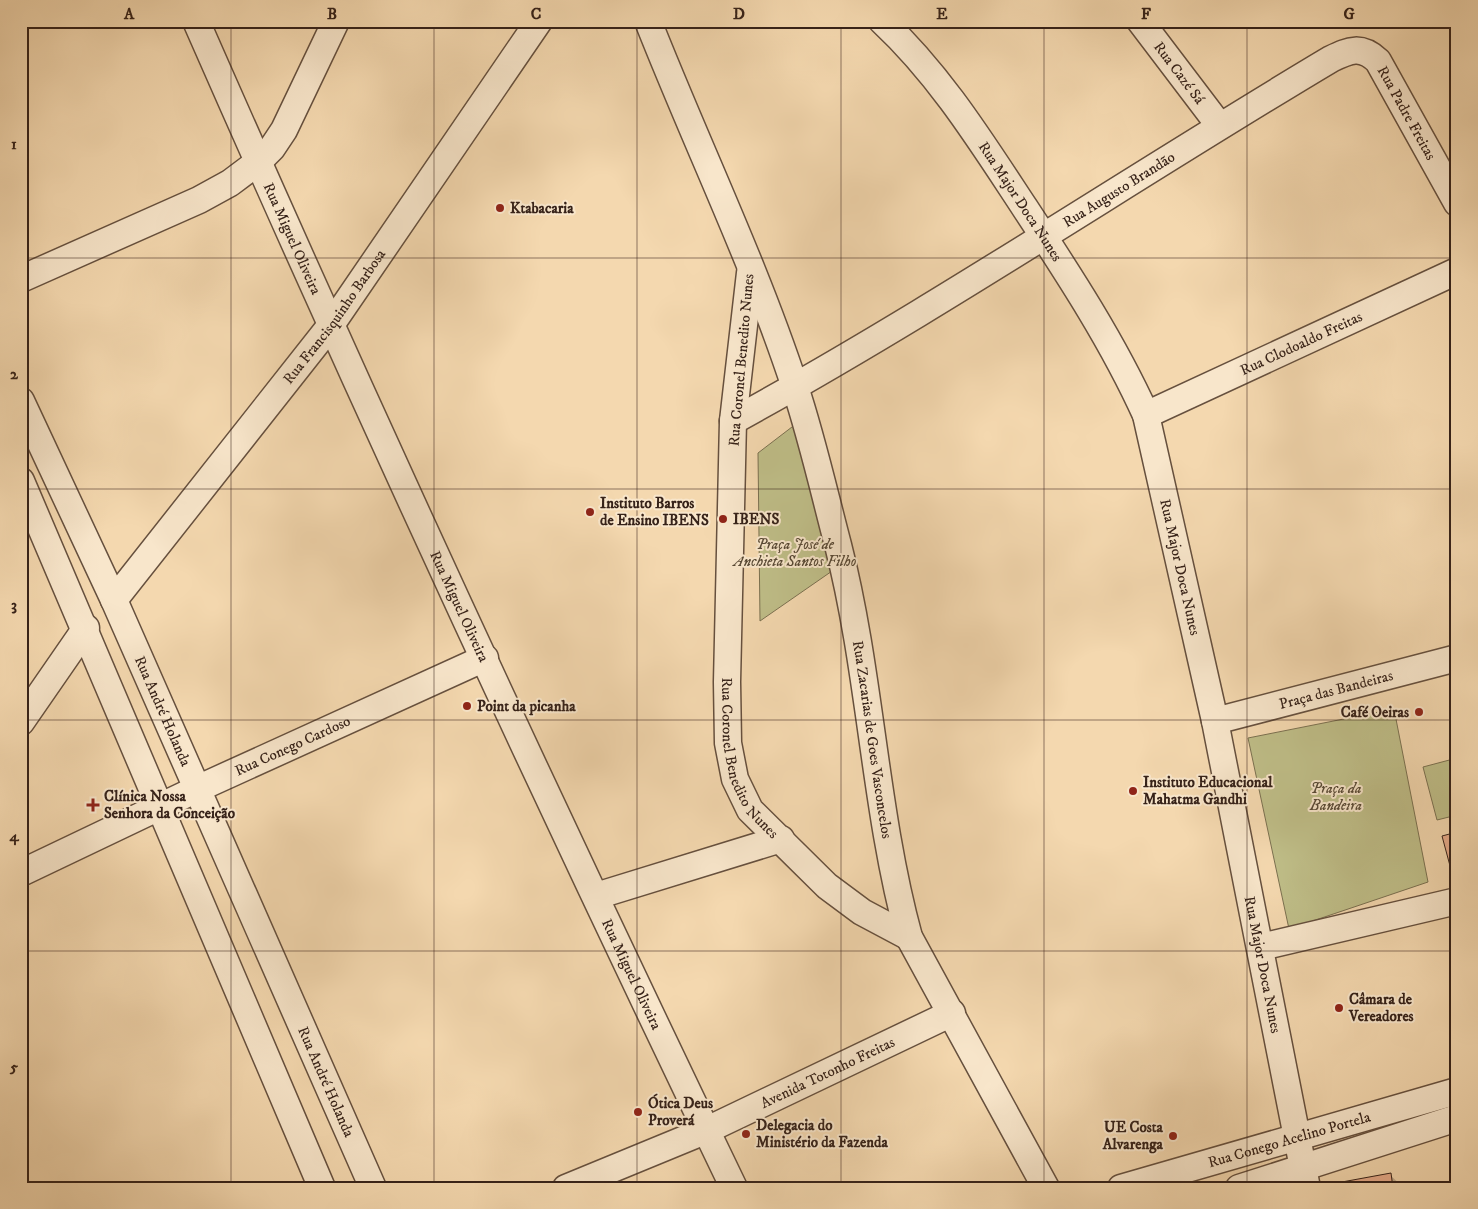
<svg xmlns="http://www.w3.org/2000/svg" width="1478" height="1209" viewBox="0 0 1478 1209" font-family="'IM FELL DW Pica',serif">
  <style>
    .green { fill: #bfbe88; stroke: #7a7050 }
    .shadow { fill: #0003 }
    .building { fill: #e7ac8b; stroke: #362219 }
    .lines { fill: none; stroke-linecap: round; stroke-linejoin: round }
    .minor-casing { stroke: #66503e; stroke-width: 29 }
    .minor { stroke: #f8e6cb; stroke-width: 26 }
    .grid { fill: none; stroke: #362219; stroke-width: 1; stroke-opacity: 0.55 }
    .poi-dot { fill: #8f2418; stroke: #f8e6cb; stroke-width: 2 }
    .labels { text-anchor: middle; stroke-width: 4; stroke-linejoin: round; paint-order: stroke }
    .street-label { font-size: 15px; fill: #362219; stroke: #f8e6cb }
    .poi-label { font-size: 15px; font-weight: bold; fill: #362219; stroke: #f8e6cb; text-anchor: start }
    .park-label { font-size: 15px; font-style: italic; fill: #584935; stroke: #f8e6cb }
    .neatline { fill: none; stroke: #362219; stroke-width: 2 }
    .grid-label { font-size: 16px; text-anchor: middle; font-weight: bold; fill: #362219 }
  </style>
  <rect width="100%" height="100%" fill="#f4d8af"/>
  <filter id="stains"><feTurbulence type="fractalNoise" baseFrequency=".004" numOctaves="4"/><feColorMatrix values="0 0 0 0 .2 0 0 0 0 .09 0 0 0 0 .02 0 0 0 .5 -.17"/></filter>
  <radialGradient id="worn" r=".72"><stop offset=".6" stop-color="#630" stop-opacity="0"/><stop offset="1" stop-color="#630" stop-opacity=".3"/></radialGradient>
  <path class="green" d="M 805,417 L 835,569 L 760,621 L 758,453 Z
    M 1394,709 L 1428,882 L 1289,929 L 1248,738 Z
    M 1457,758 L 1457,815 L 1437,820 L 1423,767 Z"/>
  <path class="shadow" d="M 1390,1175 L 1404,1188 L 1333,1188 Z"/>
  <path class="building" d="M 1457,832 L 1457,876 L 1453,877 L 1442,836 Z
    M 1391,1173 L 1393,1188 L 1331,1188 L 1331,1184 Z"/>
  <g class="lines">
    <defs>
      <g id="minor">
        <path id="s1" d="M 196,21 C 368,413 548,802 734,1188"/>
        <path id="s2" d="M 648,21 C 696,143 754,262 795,387 C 812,438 824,492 838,545 C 871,674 874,809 909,937 L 1046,1188"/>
        <path id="s3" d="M 882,21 C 940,75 982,143 1025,208 C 1069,275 1113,342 1146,415 L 1215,721 L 1307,1188"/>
        <path id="s4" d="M 1140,21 L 1219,125"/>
        <path id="s5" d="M 750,273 L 733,421 L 727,682 L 728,743 L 735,779 L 750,810 L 827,886 L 862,912 L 909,937"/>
        <path d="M 21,279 L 199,200 L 230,183 L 258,162 L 272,148 L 284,130 L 336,21"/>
        <path id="s6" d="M 21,401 L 114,600 L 373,1188"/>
        <path id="s7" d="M 1146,415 L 1457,271"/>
        <path id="s8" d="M 733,421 C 937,309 1131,178 1331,59 C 1350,50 1361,45 1378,61 L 1457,203"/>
        <path d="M 21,481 L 322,1188"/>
        <path id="s9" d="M 114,600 L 331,325 L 539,21"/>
        <path id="s10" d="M 1215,721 L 1457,658"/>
        <path d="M 21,722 L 86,628"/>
        <path id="s11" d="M 21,873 L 197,789 L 485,658"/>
        <path d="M 596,896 L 781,839"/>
        <path d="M 1261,947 L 1457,901"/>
        <path id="s12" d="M 566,1188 L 707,1130 L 952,1013"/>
        <path id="s13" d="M 1121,1188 L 1457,1091"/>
        <path d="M 1239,1188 L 1457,1118"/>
      </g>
    </defs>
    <use href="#minor" class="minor-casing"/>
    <use href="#minor" class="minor"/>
  </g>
  <path class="grid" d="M 231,21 L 231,1188M 434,21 L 434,1188M 637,21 L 637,1188M 841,21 L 841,1188M 1044,21 L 1044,1188M 1247,21 L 1247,1188M 21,258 L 1457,258M 21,489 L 1457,489M 21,720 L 1457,720M 21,951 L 1457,951"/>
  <g class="poi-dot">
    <circle cx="500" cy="208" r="5"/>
    <circle cx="590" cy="512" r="5"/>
    <circle cx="723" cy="519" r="5"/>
    <circle cx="467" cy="706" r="5"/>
    <circle cx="1419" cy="712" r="5"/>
    <circle cx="1133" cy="791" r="5"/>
    <path d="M90.5 797.5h5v5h5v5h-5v5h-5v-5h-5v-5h5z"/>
    <circle cx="1339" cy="1008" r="5"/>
    <circle cx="638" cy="1112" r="5"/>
    <circle cx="746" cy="1134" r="5"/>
    <circle cx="1173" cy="1136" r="5"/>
  </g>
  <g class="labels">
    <g class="street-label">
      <text dy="5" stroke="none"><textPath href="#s4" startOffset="65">Rua Cazé Sá</textPath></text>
      <text dy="5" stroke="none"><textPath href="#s8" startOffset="810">Rua Padre Freitas</textPath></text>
      <text dy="5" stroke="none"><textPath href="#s8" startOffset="450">Rua Augusto Brandão</textPath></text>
      <text dy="5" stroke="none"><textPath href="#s3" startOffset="228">Rua Major Doca Nunes</textPath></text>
      <text dy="5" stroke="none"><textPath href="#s1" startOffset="238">Rua Miguel Oliveira</textPath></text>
      <text dy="5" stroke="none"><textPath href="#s9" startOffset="359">Rua Francisquinho Barbosa</textPath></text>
      <text dy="5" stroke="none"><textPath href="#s7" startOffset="171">Rua Clodoaldo Freitas</textPath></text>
      <text transform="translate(741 360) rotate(-85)" y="5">Rua Coronel Benedito Nunes</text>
      <text dy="5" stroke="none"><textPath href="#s3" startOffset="632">Rua Major Doca Nunes</textPath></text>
      <text dy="5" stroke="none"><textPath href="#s1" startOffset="642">Rua Miguel Oliveira</textPath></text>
      <text dy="5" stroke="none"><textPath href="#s10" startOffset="125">Praça das Bandeiras</textPath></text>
      <text dy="5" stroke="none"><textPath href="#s6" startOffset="341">Rua André Holanda</textPath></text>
      <text dy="5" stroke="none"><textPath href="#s2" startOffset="756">Rua Zacarias de Goes Vasconcelos</textPath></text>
      <text dy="5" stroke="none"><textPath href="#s11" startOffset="300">Rua Conego Cardoso</textPath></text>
      <text dy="5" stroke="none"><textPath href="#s5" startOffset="492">Rua Coronel Benedito Nunes</textPath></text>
      <text dy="5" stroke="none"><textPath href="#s3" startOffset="1038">Rua Major Doca Nunes</textPath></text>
      <text dy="5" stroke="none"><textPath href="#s1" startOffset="1048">Rua Miguel Oliveira</textPath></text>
      <text dy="5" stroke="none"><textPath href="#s12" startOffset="286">Avenida Totonho Freitas</textPath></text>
      <text dy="5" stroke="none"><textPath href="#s6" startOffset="746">Rua André Holanda</textPath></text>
      <text dy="5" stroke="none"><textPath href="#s13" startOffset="175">Rua Conego Acelino Portela</textPath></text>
    </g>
    <g class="poi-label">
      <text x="510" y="213">Ktabacaria</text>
      <text x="600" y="508">Instituto Barros<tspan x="600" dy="17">de Ensino IBENS</tspan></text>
      <text x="733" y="524">IBENS</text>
      <text x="477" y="711">Point da picanha</text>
      <text x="1409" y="717" text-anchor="end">Café Oeiras</text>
      <text x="1143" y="787">Instituto Educacional<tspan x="1143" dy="17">Mahatma Gandhi</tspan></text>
      <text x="104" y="801">Clínica Nossa<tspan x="104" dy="17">Senhora da Conceição</tspan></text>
      <text x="1349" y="1004">Câmara de<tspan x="1349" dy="17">Vereadores</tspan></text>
      <text x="648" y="1108">Ótica Deus<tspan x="648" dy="17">Proverá</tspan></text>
      <text x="756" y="1130">Delegacia do<tspan x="756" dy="17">Ministério da Fazenda</tspan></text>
      <text x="1163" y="1132" text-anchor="end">UE Costa<tspan x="1163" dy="17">Alvarenga</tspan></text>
    </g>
    <g class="park-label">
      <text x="795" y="549">Praça José de<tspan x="795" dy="17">Anchieta Santos Filho</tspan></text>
      <text x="1336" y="793">Praça da<tspan x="1336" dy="17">Bandeira</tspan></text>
    </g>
  </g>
  <rect width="1478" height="1209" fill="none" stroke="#f4d8af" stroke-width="55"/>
  <rect x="28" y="28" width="1422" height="1154" class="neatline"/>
  <g class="grid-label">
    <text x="129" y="19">A</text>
    <text x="332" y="19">B</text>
    <text x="536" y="19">C</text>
    <text x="739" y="19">D</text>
    <text x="942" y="19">E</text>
    <text x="1146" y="19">F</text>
    <text x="1349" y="19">G</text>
    <text x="14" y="149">1</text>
    <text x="14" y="379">2</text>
    <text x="14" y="610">3</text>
    <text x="14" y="841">4</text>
    <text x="14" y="1072">5</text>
  </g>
  <rect width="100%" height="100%" filter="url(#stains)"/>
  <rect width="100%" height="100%" fill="url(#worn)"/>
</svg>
